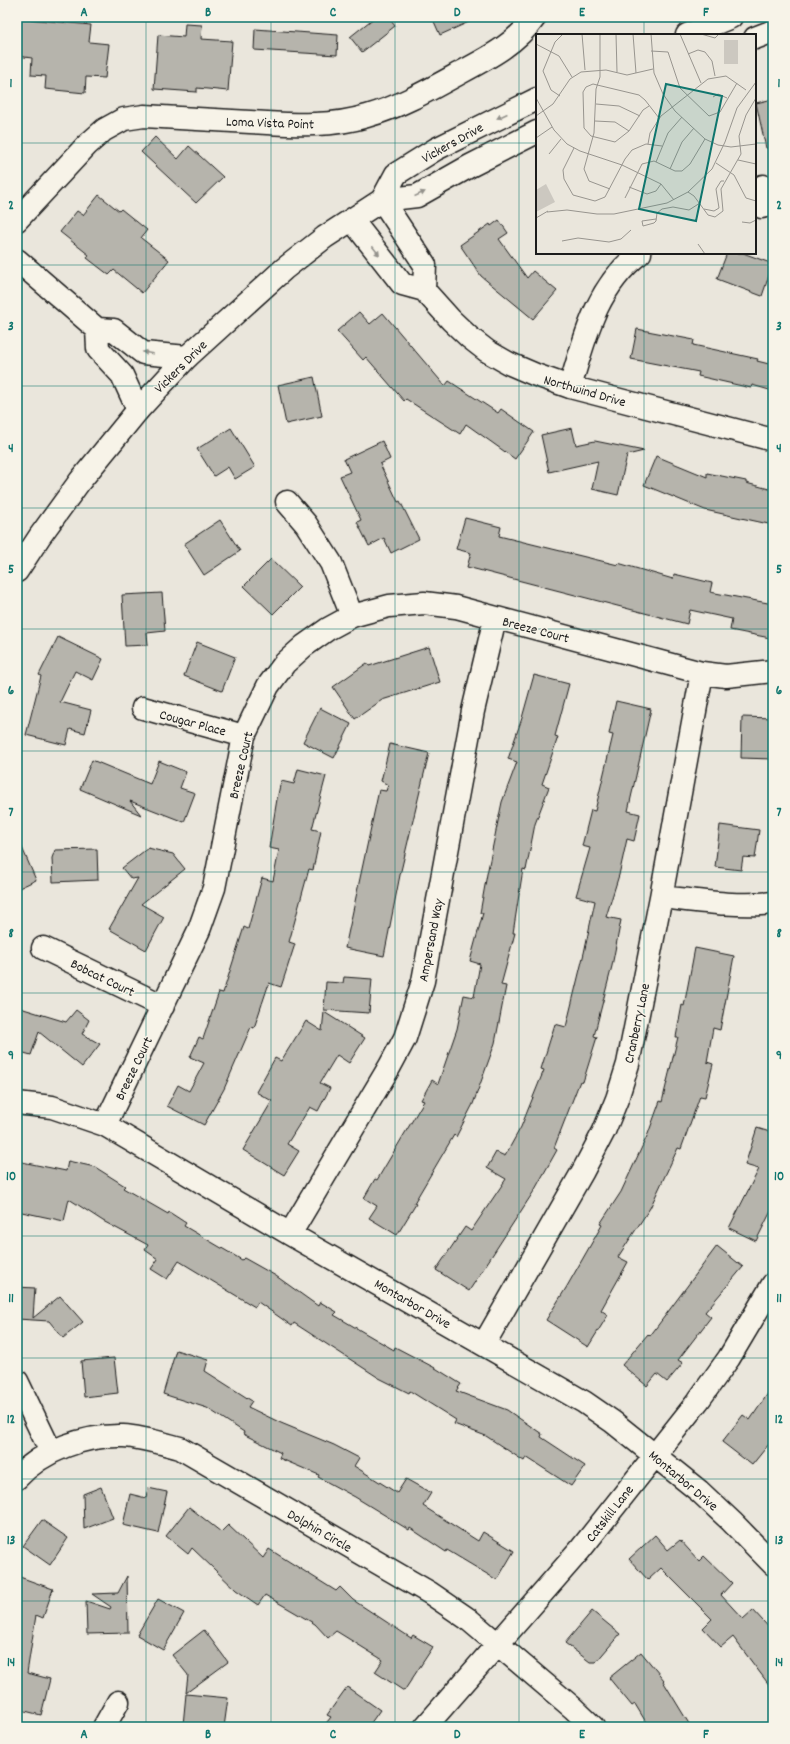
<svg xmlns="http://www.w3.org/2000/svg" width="790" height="1744" viewBox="0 0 790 1744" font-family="Dekko,sans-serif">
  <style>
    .building { fill: #b6b4ac; stroke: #1c1c1c }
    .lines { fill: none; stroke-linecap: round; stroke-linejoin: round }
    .minor-casing { stroke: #1c1c1c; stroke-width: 25 }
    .secondary-casing { stroke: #1c1c1c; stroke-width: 25 }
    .minor { stroke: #f7f3e8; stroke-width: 22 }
    .secondary { stroke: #f7f3e8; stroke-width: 22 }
    .oneway { fill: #94928c }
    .grid { fill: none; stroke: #0f766e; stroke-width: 1; stroke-opacity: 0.55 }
    .labels { text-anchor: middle; stroke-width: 3; stroke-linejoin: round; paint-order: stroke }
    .street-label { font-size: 14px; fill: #1c1c1c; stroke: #f7f3e8 }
    .inset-road { fill: none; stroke: #98958f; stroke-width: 1 }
    .view { fill: #0f766e; fill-opacity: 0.15; stroke: #0f766e; stroke-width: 2 }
    .inset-edge { fill: none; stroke: #1c1c1c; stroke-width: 2 }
    .neatline { fill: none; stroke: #0f766e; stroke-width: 1.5 }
    .grid-label { font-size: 13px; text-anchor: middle; font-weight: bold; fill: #0f766e }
  </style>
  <rect width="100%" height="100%" fill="#eae6dc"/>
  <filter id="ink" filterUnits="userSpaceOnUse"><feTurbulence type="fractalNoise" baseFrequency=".025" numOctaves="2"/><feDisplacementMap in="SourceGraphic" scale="8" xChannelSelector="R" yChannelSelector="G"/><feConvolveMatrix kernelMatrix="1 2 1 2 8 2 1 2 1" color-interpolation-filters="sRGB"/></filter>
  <g filter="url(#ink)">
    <path class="building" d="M 375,17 L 388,17 L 395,26 L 362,52 L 350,37 Z
      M 432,17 L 480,17 L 440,35 Z
      M 17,18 L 91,25 L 89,42 L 109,44 L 105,78 L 86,77 L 85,93 L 45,89 L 46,76 L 31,75 L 32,58 L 17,56 Z
      M 185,24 L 202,25 L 201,39 L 232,41 L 228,91 L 197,88 L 197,92 L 154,89 L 158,35 L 184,37 Z
      M 255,29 L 338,35 L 337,55 L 254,50 Z
      M 773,99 L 773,148 L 766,148 L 756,103 Z
      M 155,137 L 178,159 L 189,146 L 223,177 L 196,203 L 141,152 Z
      M 99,195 L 119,211 L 121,209 L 147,230 L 141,238 L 169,260 L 142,293 L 114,270 L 109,275 L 87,258 L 89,255 L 60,232 L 77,211 L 83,215 Z
      M 499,220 L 508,233 L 499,239 L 527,278 L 533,271 L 557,291 L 533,319 L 481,276 L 460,245 L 490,224 L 491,226 Z
      M 727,253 L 743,253 L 773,264 L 762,296 L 717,279 Z
      M 359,312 L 370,324 L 383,313 L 445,386 L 449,381 L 498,413 L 501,409 L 534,432 L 515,459 L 466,424 L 460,434 L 406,399 L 404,401 L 366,357 L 363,360 L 337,331 Z
      M 637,329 L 694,340 L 693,345 L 758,359 L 757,361 L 773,365 L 773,391 L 752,385 L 751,388 L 698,376 L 699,372 L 631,359 Z
      M 314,377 L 322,416 L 286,424 L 278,385 Z
      M 231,428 L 255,467 L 235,479 L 228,467 L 214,476 L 197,449 Z
      M 572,428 L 576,445 L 595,441 L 644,451 L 627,455 L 618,495 L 592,489 L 598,461 L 549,472 L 541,435 Z
      M 382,441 L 390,459 L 380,464 L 398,502 L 400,501 L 419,539 L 391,553 L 384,538 L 369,546 L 357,522 L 361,520 L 340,476 L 350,472 L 344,459 Z
      M 656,456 L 707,477 L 707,473 L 746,481 L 746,483 L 773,490 L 773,525 L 705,510 L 644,485 Z
      M 465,518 L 501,527 L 499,536 L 618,565 L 618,563 L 673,579 L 674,574 L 712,583 L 710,592 L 773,604 L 773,620 L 770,638 L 730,630 L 732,619 L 690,610 L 687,624 L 467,567 L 471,553 L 456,549 Z
      M 220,520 L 240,551 L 204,575 L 184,544 Z
      M 271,559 L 300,587 L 273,614 L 244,586 Z
      M 162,593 L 165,631 L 147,633 L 148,645 L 125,646 L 122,595 Z
      M 58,637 L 103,659 L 93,680 L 75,671 L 60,702 L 91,710 L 85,733 L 70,729 L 66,745 L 26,735 L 41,676 L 39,675 Z
      M 197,642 L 235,657 L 222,691 L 184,676 Z
      M 429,647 L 440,682 L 382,700 L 355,719 L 333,687 L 367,663 L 369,666 Z
      M 534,675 L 569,684 L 555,736 L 558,737 L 542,784 L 549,787 L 535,824 L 526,870 L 523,869 L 513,933 L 515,933 L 501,985 L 506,986 L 495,1043 L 473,1104 L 456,1137 L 454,1135 L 414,1203 L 416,1204 L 397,1235 L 369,1218 L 377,1206 L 364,1198 L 375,1179 L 377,1180 L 424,1101 L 421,1100 L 432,1080 L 438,1084 L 457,1029 L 464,995 L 474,997 L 480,964 L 470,961 L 483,913 L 480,913 L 487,874 L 502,802 L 517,762 L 508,759 L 522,718 Z
      M 616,701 L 651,709 L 628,811 L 640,814 L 634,841 L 627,839 L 619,875 L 606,917 L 621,920 L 612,966 L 594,1036 L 597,1037 L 583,1082 L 580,1081 L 554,1148 L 557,1150 L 534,1191 L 469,1291 L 436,1270 L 465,1227 L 471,1231 L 506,1179 L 487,1168 L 496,1152 L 505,1156 L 521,1127 L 544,1070 L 541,1069 L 555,1024 L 566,1027 L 584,953 L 595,901 L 576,896 L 590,848 L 582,846 L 591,810 L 595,811 L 613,735 L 609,734 Z
      M 320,708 L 351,724 L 334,758 L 303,742 Z
      M 742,717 L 773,718 L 773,759 L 741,758 Z
      M 390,744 L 429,753 L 400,875 L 384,956 L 345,948 L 379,790 L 386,791 L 388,785 L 381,781 Z
      M 92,760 L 150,784 L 159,761 L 186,772 L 180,788 L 195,793 L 184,822 L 130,801 L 141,815 L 80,789 Z
      M 298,769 L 326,776 L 312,829 L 321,831 L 313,870 L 309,869 L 289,942 L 295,944 L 281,987 L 269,983 L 254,1028 L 251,1027 L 224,1089 L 204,1125 L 167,1106 L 178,1085 L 189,1091 L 204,1063 L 190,1057 L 199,1037 L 203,1039 L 219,992 L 223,993 L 244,927 L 248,929 L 262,878 L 273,881 L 279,850 L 269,848 L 277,799 L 281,781 L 294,784 Z
      M 720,825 L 759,830 L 755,858 L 743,857 L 741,870 L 715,867 Z
      M 17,836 L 36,880 L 17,889 Z
      M 148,848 L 173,854 L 185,869 L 141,904 L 164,917 L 146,950 L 109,929 L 138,878 L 131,879 L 122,868 Z
      M 97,849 L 98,880 L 53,882 L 52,858 L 55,850 Z
      M 695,948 L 734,956 L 720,1030 L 713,1028 L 707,1062 L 713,1064 L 705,1097 L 700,1096 L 681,1149 L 678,1148 L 650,1208 L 618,1257 L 628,1262 L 601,1310 L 608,1315 L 588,1347 L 546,1320 L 566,1288 L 602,1225 L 600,1224 L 621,1192 L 648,1134 L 660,1101 L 662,1102 L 678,1037 L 676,1037 L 682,1005 L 684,1006 Z
      M 344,977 L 372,979 L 369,1013 L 324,1010 L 326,982 L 343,983 Z
      M 17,1007 L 66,1022 L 76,1010 L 89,1020 L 82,1034 L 100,1044 L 82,1067 L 39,1032 L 31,1055 L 17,1051 Z
      M 324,1012 L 365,1038 L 349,1063 L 337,1055 L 320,1083 L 330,1088 L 318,1111 L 310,1107 L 287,1144 L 299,1151 L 284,1175 L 243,1150 L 272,1101 L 256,1092 L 275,1058 L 281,1061 L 306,1021 L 322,1031 Z
      M 757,1128 L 773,1133 L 773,1207 L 756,1241 L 729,1228 L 759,1169 L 745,1165 Z
      M 17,1161 L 66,1171 L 68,1161 L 95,1167 L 125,1186 L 123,1188 L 168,1214 L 169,1212 L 186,1223 L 184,1226 L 242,1260 L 244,1258 L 276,1276 L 318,1306 L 320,1302 L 337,1312 L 334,1315 L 394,1350 L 395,1347 L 437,1369 L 461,1384 L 456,1391 L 507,1410 L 542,1434 L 541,1437 L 585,1466 L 571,1486 L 526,1457 L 524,1461 L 486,1436 L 454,1424 L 456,1420 L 410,1391 L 409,1393 L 379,1378 L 294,1323 L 292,1326 L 258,1302 L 255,1307 L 179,1261 L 167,1279 L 151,1269 L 158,1259 L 145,1250 L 148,1245 L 103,1221 L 69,1199 L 64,1221 L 17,1211 Z
      M 717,1246 L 743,1267 L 705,1312 L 711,1317 L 678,1360 L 683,1363 L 667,1382 L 657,1374 L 647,1386 L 622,1365 L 648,1334 L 650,1336 Z
      M 17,1287 L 35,1288 L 33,1318 L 60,1296 L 83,1322 L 63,1338 L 49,1321 L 17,1319 Z
      M 176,1350 L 208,1360 L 205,1371 L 252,1401 L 248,1407 L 281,1423 L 334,1445 L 359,1458 L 354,1466 L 397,1493 L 406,1479 L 431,1493 L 423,1506 L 478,1541 L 483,1532 L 514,1551 L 497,1580 L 447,1550 L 446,1552 L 410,1528 L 409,1530 L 355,1497 L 318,1477 L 319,1475 L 279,1458 L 281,1453 L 243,1434 L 244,1432 L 207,1408 L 163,1394 Z
      M 114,1358 L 118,1393 L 84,1397 L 81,1361 Z
      M 773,1386 L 773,1439 L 752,1465 L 722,1442 L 743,1415 L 750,1420 Z
      M 101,1487 L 113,1518 L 84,1529 L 83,1494 Z
      M 148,1488 L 167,1492 L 158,1533 L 123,1525 L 130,1494 L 146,1498 Z
      M 189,1507 L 221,1532 L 228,1525 L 263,1558 L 269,1549 L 336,1591 L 340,1587 L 353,1600 L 411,1638 L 413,1635 L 433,1647 L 404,1691 L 375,1672 L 383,1660 L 336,1631 L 328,1638 L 315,1624 L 265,1595 L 258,1605 L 236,1590 L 192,1548 L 188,1554 L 166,1536 Z
      M 42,1520 L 68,1538 L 50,1565 L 23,1546 Z
      M 655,1535 L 668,1550 L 680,1540 L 699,1561 L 704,1556 L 732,1583 L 721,1595 L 743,1619 L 753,1610 L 773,1632 L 773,1690 L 733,1637 L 721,1647 L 703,1628 L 712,1619 L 661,1568 L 648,1580 L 629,1559 Z
      M 17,1576 L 53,1589 L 43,1618 L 36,1615 L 27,1673 L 50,1679 L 41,1715 L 17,1709 Z
      M 127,1576 L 128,1633 L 87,1634 L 86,1601 L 110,1609 L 111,1607 L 92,1594 L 118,1593 Z
      M 158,1599 L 184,1613 L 163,1650 L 137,1635 Z
      M 592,1611 L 620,1634 L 596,1662 L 590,1662 L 565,1643 Z
      M 204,1630 L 228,1662 L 186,1693 L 188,1675 L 172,1655 Z
      M 641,1652 L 664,1680 L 663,1681 L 691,1727 L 649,1727 L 635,1704 L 632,1706 L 609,1678 Z
      M 347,1687 L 380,1710 L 368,1727 L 323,1727 L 331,1717 L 327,1715 Z
      M 186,1694 L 228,1698 L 224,1727 L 183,1725 Z"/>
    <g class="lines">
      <defs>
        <path id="minor" d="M 382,200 L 425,265 L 424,290
          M 762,207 L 763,186
          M 17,220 L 87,145 L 104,130 L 124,119 L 144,116 C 179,118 214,120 250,122 C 289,124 328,128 367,116 C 399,107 429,90 458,74 C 486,59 516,44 535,17
          M 352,220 L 402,284 L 424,290 L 451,320 L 469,337 L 487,351 L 508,363 L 536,375 L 570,387 L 773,440
          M 17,260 L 97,329 L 114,330 L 143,353 L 187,357
          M 97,329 L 98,349 L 122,375 L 138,410
          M 570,387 C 585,337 596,287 640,253
          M 287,502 L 306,524 L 331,563 L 352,616
          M 143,708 L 244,736
          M 661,897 C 698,901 736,907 773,903
          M 43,948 L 163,1006
          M 17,1103 L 52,1107 L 105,1125 L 290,1234 L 584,1402 L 613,1422 L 699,1491 L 732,1522 L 773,1564
          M 105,1125 L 199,930 L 214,888 L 244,736 L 268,686 L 285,663 L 304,646 L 328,629 L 352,616 L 389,606 L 424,603 L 456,607 L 702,673 L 726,676 L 773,671
          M 290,1234 L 390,1066 L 405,1038 L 423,981 L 473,711 L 495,618
          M 484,1344 L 583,1171 L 604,1131 L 617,1099 L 628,1064 L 661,897 L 702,673
          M 17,1381 L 51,1452
          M 17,1478 C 43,1450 84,1435 123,1436 C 142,1437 161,1443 180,1448 L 430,1593 L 468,1619 L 573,1708 L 593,1727
          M 104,1727 L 118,1702
          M 425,1727 L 580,1550 L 698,1401 L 729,1358 L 773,1284"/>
        <path id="secondary" d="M 687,35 L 731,17
          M 755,38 L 773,31
          M 382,200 L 396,174 L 436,149 L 537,99
          M 17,571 L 40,536 L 80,481 L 138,410 L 187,357 L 284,269 L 325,237 L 382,200 L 417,196 L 470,166 L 537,132"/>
      </defs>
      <use href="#minor" class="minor-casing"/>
      <use href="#secondary" class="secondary-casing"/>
      <use href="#minor" class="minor"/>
      <use href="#secondary" class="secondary"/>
    </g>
    <defs><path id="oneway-solid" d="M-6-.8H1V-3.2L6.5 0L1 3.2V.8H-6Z"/></defs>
    <g class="oneway">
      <use href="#oneway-solid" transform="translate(502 116) rotate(155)"/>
      <use href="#oneway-solid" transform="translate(420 194) rotate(-24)"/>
      <use href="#oneway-solid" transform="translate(376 251) rotate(52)"/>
      <use href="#oneway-solid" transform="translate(148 353) rotate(-170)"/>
    </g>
  </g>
  <path class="grid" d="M 146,17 L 146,1727M 271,17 L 271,1727M 395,17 L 395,1727M 519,17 L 519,1727M 644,17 L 644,35M 17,143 L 537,143M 755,143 L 773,143M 644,253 L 644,1727M 17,265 L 773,265M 17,386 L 773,386M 17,508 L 773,508M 17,629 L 773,629M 17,751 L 773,751M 17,872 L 773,872M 17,993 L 773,993M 17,1115 L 773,1115M 17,1236 L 773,1236M 17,1358 L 773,1358M 17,1479 L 773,1479M 17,1601 L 773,1601"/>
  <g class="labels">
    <g class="street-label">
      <text transform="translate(270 122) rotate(2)" y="5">Loma Vista Point</text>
      <text transform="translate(452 142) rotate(-29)" y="5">Vickers Drive</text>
      <text transform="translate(180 366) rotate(-45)" y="5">Vickers Drive</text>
      <text transform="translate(585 390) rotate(16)" y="5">Northwind Drive</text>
      <text transform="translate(536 629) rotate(15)" y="5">Breeze Court</text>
      <text transform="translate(193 722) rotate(15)" y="5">Cougar Place</text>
      <text transform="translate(240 765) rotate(-77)" y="5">Breeze Court</text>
      <text transform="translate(430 940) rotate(-79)" y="5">Ampersand Way</text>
      <text transform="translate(103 977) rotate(26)" y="5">Bobcat Court</text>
      <text transform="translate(636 1023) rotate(-78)" y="5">Cranberry Lane</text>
      <text transform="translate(133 1068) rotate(-64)" y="5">Breeze Court</text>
      <text transform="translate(413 1303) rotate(30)" y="5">Montarbor Drive</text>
      <text transform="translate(684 1480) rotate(40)" y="5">Montarbor Drive</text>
      <text transform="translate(609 1513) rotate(-52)" y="5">Catskill Lane</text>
      <text transform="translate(320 1530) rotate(30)" y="5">Dolphin Circle</text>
    </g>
  </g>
  <g transform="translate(536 34)">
    <rect width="220" height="220" fill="#eae6dc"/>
    <path d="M 188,6 L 202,6 L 202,30 L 188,30 ZM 10,150 L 19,168 L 0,178 L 0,156 Z" fill="#ccc8c0"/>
    <path class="inset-road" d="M 46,0 L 49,36M 64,0 L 64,43 L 60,55 L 58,99 L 48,135 L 53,147 L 74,155M 80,0 L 81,38M 97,0 L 100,39M 115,0 L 118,39 L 127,60 L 139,77 L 169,105 L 182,111 L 195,113 L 220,110M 144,0 L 165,49M 165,0 L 179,4 L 183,0M 0,10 L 23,22 L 36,43M 115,17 L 132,18 L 144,54 L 173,82 L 184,78 L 201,49M 152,20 L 162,16 L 169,18 L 176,27 L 179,42M 24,62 L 15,56 L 7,37 L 19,8 L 27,0M 177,63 L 182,60 L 191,64M 0,64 L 18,96 L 31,110 L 44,117 L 86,131 L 125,150 L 138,166M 60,70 L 83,72 L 104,82M 113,72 L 107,76 L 93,97 L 79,108 L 55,102 L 48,94 L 47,58 L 50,53 L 57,50 L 103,61 L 109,66 L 123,84M 0,82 L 17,70 L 34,45 L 45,38 L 70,36 L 91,41 L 117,35M 59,87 L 79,88 L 93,97M 0,104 L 16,93M 112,110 L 114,99 L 125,82 L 172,45 L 190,42 L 210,56M 38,114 L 27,136 L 28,145 L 37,161 L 59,167 L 69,163 L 89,125 L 96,116 L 110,110 L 126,112M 13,120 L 25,105M 202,126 L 220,130M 120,128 L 132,99 L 146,83M 180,129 L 198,141 L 210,164 L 220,167M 134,135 L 146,108 L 158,94M 93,153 L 111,160 L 120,157 L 125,150M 152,158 L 158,162 L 172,181 L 179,183 L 187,177 L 185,155 L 205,120 L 203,102 L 210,81 L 220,64M 89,164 L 106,130 L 118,127 L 139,137 L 146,137 L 154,130 L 169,105M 168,175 L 178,177 L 183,174 L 180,155 L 185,147 L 188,147M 11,178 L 31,176 L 61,180 L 78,180 L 131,169 L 152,158 L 176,135 L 189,108 L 201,74 L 220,48M 0,184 L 12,177M 120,185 L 106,187 L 107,192 L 118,189 L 120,187 L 121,179 L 126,175 L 137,173 L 153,176 L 164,169M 206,188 L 214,189 L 220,186M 26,207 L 42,204 L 73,208 L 85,205 L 95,196M 162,210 L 169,220"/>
    <path class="view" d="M 130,50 L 186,62 L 160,187 L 103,175 Z"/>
    <rect width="220" height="220" class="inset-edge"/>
  </g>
  <rect width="790" height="1744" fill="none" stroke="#f7f3e8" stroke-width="44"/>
  <rect x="22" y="22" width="746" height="1700" class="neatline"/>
  <g class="grid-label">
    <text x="84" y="16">A</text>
    <text x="208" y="16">B</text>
    <text x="333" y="16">C</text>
    <text x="457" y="16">D</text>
    <text x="582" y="16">E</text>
    <text x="706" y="16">F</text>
    <text x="11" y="87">1</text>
    <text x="779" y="87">1</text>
    <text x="11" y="209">2</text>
    <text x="779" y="209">2</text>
    <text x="11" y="330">3</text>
    <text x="779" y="330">3</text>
    <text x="11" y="452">4</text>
    <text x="779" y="452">4</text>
    <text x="11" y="573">5</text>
    <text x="779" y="573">5</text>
    <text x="11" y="694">6</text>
    <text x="779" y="694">6</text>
    <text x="11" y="816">7</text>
    <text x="779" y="816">7</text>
    <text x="11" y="937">8</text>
    <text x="779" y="937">8</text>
    <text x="11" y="1059">9</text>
    <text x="779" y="1059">9</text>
    <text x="11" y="1180">10</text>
    <text x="779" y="1180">10</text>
    <text x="11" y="1302">11</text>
    <text x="779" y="1302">11</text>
    <text x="11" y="1423">12</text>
    <text x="779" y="1423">12</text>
    <text x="11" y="1544">13</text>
    <text x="779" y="1544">13</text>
    <text x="11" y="1666">14</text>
    <text x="779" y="1666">14</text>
    <text x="84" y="1738">A</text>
    <text x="208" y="1738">B</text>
    <text x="333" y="1738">C</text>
    <text x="457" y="1738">D</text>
    <text x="582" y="1738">E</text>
    <text x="706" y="1738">F</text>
  </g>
</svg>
